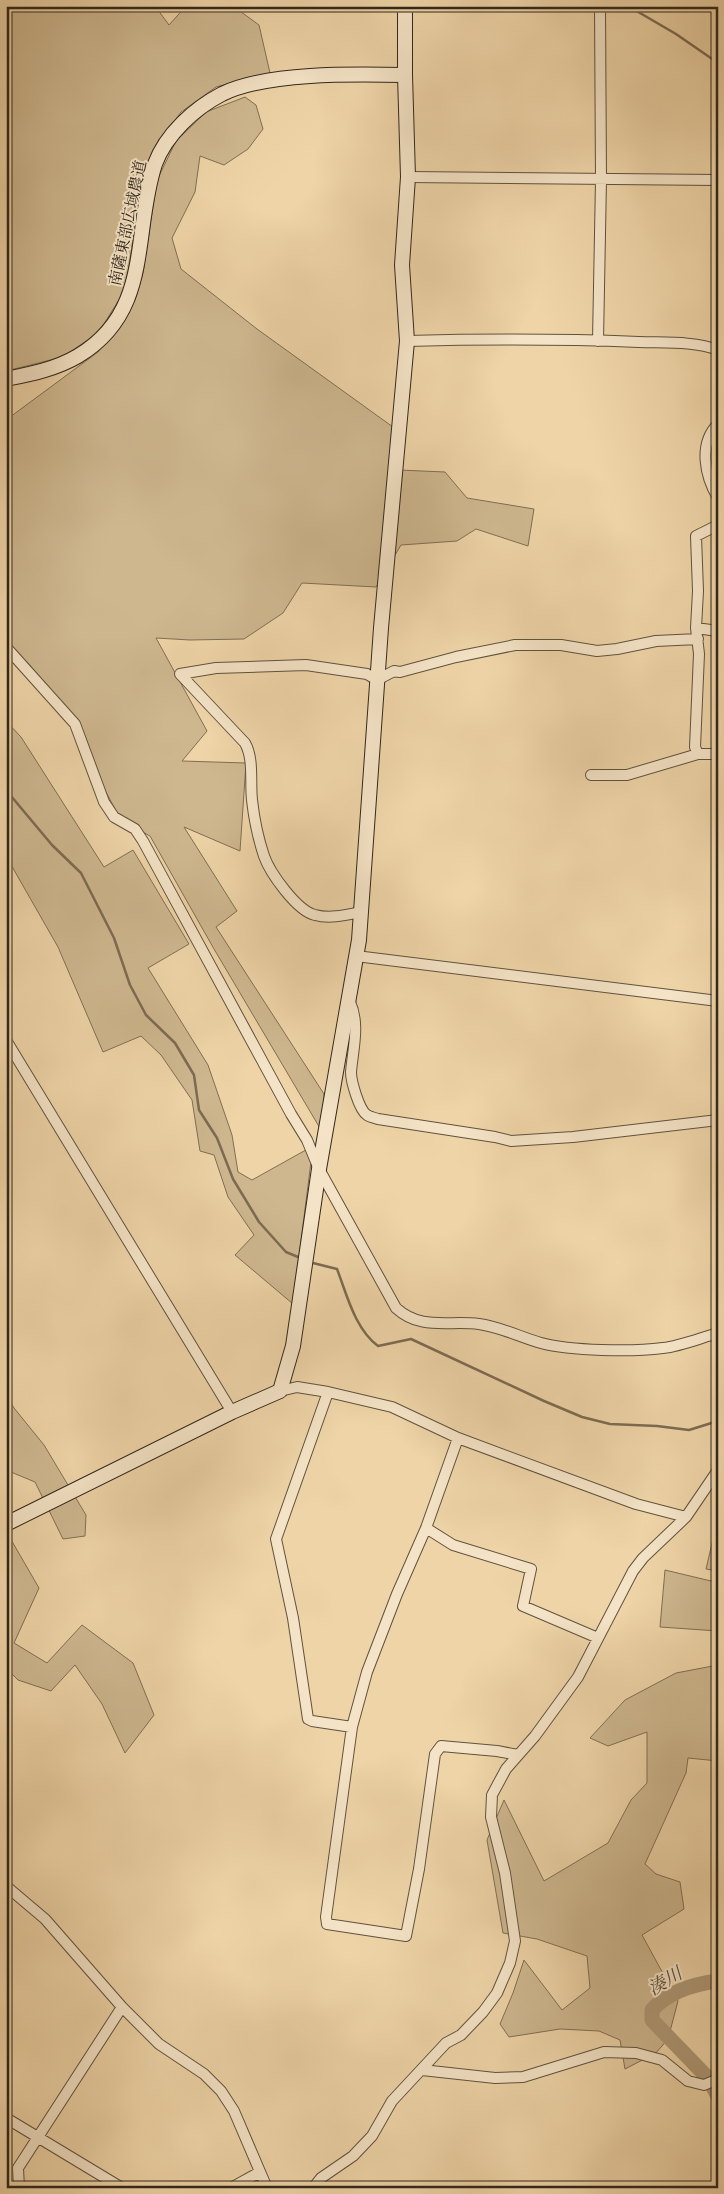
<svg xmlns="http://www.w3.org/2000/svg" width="724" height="2194" viewBox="0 0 724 2194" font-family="'Libre Caslon Text','Noto Serif JP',serif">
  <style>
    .green { fill: #ceb78f; stroke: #806f55 }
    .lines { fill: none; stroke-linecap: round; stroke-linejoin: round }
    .stream { stroke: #7c6b52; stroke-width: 2.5 }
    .river { stroke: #ae9977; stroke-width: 15 }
    .street-casing { stroke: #60523e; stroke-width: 12 }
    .secondary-casing { stroke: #31271b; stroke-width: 16 }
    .street { stroke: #f4e3c6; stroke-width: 10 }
    .secondary { stroke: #f4e3c6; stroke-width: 14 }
    .labels { text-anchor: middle; stroke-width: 4; stroke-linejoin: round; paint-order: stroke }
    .street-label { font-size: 16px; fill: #31271b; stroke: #f4e3c6 }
    .water-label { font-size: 18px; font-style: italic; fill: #564937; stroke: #f4e3c6 }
  </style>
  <rect width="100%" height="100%" fill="#eed4a7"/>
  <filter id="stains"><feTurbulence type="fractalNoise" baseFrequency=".004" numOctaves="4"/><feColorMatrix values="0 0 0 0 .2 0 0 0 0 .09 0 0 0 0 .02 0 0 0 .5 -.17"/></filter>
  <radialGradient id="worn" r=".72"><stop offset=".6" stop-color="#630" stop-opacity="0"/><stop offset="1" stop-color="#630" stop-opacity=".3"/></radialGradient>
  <path class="green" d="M 6,6 L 155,6 L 169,25 L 186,6 L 233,6 L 259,25 L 270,73 L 216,87 L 181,112 L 152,154 L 141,192 L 125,290 L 99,332 L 63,357 L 6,371 Z
    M 245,97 L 256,105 L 263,129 L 248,149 L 224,165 L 200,156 L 195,192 L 172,238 L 181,269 L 257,329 L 393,427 L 399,470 L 445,472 L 467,498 L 534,509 L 528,546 L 476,529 L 457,541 L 401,545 L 376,587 L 302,583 L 283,613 L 244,639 L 190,640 L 156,638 L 207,731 L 182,761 L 246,763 L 240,851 L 184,827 L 237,911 L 216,927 L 324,1094 L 324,1135 L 214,949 L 150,836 L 121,820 L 100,781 L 78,721 L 27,662 L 6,647 L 6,420 L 98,352 L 117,329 L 135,300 L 143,273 L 157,180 L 176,141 L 206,112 Z
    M 6,721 L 21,737 L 104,867 L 133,850 L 189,944 L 148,968 L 208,1065 L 232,1135 L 238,1172 L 252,1180 L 313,1146 L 293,1304 L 235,1255 L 254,1235 L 228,1197 L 214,1155 L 200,1151 L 192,1100 L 161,1055 L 141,1036 L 103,1052 L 58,947 L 6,856 Z
    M 6,1394 L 14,1408 L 44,1445 L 86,1515 L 85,1536 L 63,1539 L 35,1482 L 6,1470 Z
    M 6,1531 L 39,1588 L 14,1643 L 47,1663 L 82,1625 L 133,1663 L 154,1715 L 125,1753 L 102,1704 L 75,1665 L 51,1691 L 18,1680 L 6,1668 Z
    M 713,1539 L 718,1541 L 718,1571 L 706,1569 Z
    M 665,1570 L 711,1581 L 718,1577 L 718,1631 L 660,1627 Z
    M 718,1665 L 718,1761 L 688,1758 L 686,1773 L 645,1864 L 656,1874 L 680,1882 L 684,1909 L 642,1935 L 678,2001 L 668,2039 L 656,2053 L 625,2069 L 620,2040 L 599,2031 L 560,2029 L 509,2037 L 500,2024 L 513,1993 L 524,1960 L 562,2010 L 590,1988 L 587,1956 L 537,1939 L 503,1933 L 487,1840 L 504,1800 L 544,1881 L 608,1843 L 631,1800 L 647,1783 L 647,1732 L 608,1746 L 590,1738 L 625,1700 L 676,1673 Z"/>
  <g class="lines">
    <path class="stream" d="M 628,6 L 676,34 L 718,63
      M 6,790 L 52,845 L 81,873 L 114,938 L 130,985 L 146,1015 L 175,1043 L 194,1075 L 199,1110 L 217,1138 L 233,1179 L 259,1222 L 286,1252 L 298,1257
      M 313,1263 L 337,1269 C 347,1295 355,1329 378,1346 L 411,1339 L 544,1401 L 582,1417 L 610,1424 L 657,1426 L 689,1430 L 718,1421"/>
    <path class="river" d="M 718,1981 C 694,1984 668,1992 652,2010 L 652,2020 L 708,2078 L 718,2096"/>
    <defs>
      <path id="street" d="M 408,177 L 718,180
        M 407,341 C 484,339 562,339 639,342 C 664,343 694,341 718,350
        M 598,341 L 601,180 L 600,6
        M 718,424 C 698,444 705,476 718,498
        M 718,525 L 696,536 L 698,591 L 696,628 L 699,654 L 695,747 L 698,754 L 718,754
        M 696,628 L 718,631
        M 6,647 L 75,724 L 104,802 L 114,817 L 135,829 L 143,841 L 291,1114 L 307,1140 L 319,1169 L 396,1308 C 421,1331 449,1320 479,1324 C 501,1327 520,1337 541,1343 C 571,1351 632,1352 663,1348 C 681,1346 700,1338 718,1333
        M 591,775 L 627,775 L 698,754
        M 361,912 C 346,915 330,919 315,915 C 297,911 270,873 264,856 C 258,838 254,818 252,800 C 250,782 254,759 245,743 L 180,674 L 216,668 L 306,665 L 367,674 L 377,680 L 394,671 L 400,672 L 456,657 L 515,645 L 561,645 L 597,651 L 617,649 L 656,641 L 698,639
        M 356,956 L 718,1001
        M 350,1002 C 360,1024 353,1049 351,1072 C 351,1081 359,1110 367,1115 C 370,1117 375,1118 378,1119 L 495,1137 L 511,1141 L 573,1137 L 718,1120
        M 6,1040 L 232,1412
        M 280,1391 L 297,1387 L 328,1392 L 392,1407 L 458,1438 L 636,1504 L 686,1517
        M 328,1392 L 276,1539 L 293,1618 L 308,1719 L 312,1721 L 352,1727
        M 458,1438 L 426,1528 L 397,1594 L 367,1672 L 352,1727 L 326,1917 L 327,1924 L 406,1936 L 419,1869 L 435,1754 L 441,1746 L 497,1751 L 518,1755
        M 426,1528 L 453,1545 L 531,1569 L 523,1606 L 598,1638
        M 6,1886 L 45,1919 L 122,2007 L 159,2044 L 204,2074 L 221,2091 L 234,2111 L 267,2188
        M 422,2070 L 495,2078 L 523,2077 L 604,2052 L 636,2053 L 662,2060 L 688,2081 L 704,2085 L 718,2079
        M 6,2118 L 122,2188
        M 19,2188 L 18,2168 L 122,2007
        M 231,2188 L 260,2172
        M 313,2188 L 321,2178 L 353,2156 L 372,2136 L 392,2101 L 446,2043 L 461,2035 L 483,2012 L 497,1993 L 510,1963 L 515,1941 L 505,1873 L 491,1817 L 492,1795 L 506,1769 L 535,1736 L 578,1677 L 633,1571 L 643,1558 L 686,1517 L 718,1470"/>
      <path id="secondary" d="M 6,379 C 31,374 56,369 78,356 C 153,311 132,234 155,164 C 166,134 195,108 222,94 C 267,72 354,74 405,75
        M 6,1524 L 232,1412 L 280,1391 L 293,1346 L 319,1169 L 359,940 L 381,628 L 407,341 L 402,265 L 408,177 L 405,75 L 405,6"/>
    </defs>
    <use href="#street" class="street-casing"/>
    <use href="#secondary" class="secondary-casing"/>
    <use href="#street" class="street"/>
    <use href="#secondary" class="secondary"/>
  </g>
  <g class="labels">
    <g class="street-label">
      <text transform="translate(127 223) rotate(-78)" y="6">南薩東部広域農道</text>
    </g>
    <g class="water-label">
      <text transform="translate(665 1981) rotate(-31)" y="6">湊川</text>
    </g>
  </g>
  <rect width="724" height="2194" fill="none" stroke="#eed4a7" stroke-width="25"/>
  <rect x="8" y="8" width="709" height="2179" fill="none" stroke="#31271b" stroke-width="2.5"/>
  <rect x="12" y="12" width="699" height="2169" fill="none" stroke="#31271b"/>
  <rect width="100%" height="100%" filter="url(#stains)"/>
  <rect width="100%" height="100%" fill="url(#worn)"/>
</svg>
